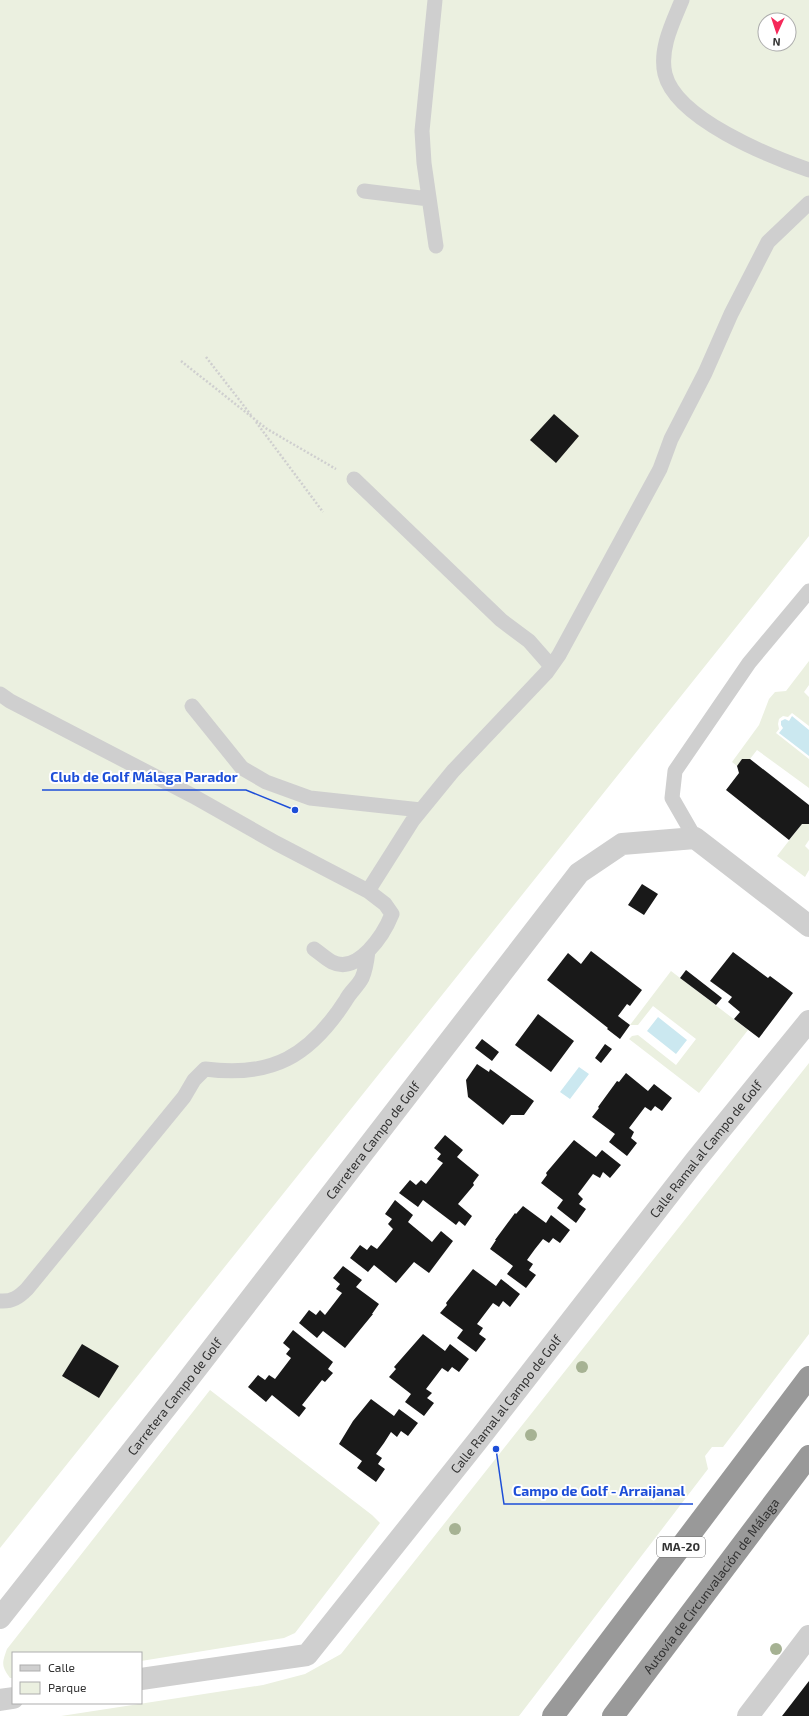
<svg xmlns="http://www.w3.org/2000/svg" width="809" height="1716" viewBox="0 0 809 1716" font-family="'Exo 2',sans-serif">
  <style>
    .green { fill: #ebf0e0; fill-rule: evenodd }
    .water { fill: #cbe8f0 }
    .building { fill: #191919 }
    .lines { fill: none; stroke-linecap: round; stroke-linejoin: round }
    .path { stroke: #cfcfcf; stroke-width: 2.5; stroke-dasharray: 2 2; stroke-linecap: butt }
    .service { stroke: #cfcfcf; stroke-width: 15 }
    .minor { stroke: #cfcfcf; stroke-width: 22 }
    .tertiary { stroke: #cfcfcf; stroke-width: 22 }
    .motorway { stroke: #999; stroke-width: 22 }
    .tree { fill: #a6b293 }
    .labels { text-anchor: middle; stroke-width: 4; stroke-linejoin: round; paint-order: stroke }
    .shield { fill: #fff; stroke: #707070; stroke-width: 1 }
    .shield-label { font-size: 12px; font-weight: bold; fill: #323232 }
    .street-label { font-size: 13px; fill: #323232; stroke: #fff }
    .leader { fill: none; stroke: #1d4ed8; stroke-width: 1.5 }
    .callout-dot { fill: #1d4ed8; stroke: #fff; stroke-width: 1.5 }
    .callout-label { font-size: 14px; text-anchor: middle; font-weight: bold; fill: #1d4ed8; stroke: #fff; stroke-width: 4; stroke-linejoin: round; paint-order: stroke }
  </style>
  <rect width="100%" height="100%" fill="#fff"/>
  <path class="green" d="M 0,0 L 809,0 L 809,536 L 0,1548 ZM 765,20 L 789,20 L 789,44 L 765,44 Z
    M 809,661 L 809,685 L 804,692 L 809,697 L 809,726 L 792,713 L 788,717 L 783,716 L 779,719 L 778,724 L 779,729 L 776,733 L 809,759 L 809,788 L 757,750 L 750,759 L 742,759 L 737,766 L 732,762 L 759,725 L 769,699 L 775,692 L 786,691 Z
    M 802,824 L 809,824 L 809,840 L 805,846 L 809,850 L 809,870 L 805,877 L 777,856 Z
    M 671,971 L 748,1030 L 699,1093 L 629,1039 L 632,1036 L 638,1035 L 676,1065 L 696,1039 L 653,1006 L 638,1025 L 630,1025 Z
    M 809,1063 L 809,1334 L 723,1447 L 712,1447 L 705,1456 L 708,1469 L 519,1716 L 61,1716 L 263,1685 L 305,1674 L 341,1654 Z
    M 210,1390 L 372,1515 L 380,1523 L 295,1633 L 284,1638 L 141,1661 L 141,1653 L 13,1653 L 13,1678 L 10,1678 C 1,1666 2,1663 7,1649 Z"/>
  <path class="water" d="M 792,716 L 809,730 L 809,756 L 779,733 L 783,728 L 781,725 L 781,721 L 785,719 L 789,721 Z
    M 658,1017 L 687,1040 L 676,1054 L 647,1031 Z
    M 579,1067 L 589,1074 L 570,1099 L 560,1092 Z"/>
  <path class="building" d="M 554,414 L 579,436 L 556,463 L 530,440 Z
    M 742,759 L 750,759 L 809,805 L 809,824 L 802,824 L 789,840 L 726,790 L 739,773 L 737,766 Z
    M 642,884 L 658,894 L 644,915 L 628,905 Z
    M 591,951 L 642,990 L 630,1006 L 627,1004 L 618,1016 L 630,1025 L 620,1039 L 607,1029 L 608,1028 L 547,980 L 568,953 L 581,964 Z
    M 733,952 L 768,978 L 770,976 L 793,993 L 759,1038 L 734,1019 L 740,1012 L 728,1002 L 732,997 L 710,981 Z
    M 686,970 L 722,998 L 716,1005 L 680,978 Z
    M 538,1014 L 574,1041 L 551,1072 L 515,1045 Z
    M 482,1039 L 499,1052 L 492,1061 L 475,1048 Z
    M 605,1044 L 612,1049 L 601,1063 L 595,1058 Z
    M 477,1064 L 489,1072 L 490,1069 L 534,1101 L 524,1115 L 511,1115 L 503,1125 L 468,1097 L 466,1080 Z
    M 626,1073 L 648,1091 L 654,1084 L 672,1098 L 662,1111 L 655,1106 L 651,1111 L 645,1107 L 629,1128 L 634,1132 L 631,1138 L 637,1143 L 627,1156 L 609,1142 L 615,1134 L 592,1117 L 599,1108 L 598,1107 L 617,1081 L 619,1082 Z
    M 445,1135 L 463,1150 L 457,1157 L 479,1175 L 473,1183 L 474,1185 L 458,1204 L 472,1216 L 465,1226 L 459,1221 L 456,1225 L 423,1200 L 418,1207 L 399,1193 L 410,1180 L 416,1185 L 421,1180 L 426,1184 L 443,1163 L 437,1159 L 441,1154 L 434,1148 Z
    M 574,1140 L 596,1157 L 602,1150 L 621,1165 L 610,1178 L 603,1172 L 600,1178 L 593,1174 L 578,1194 L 583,1199 L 579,1204 L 586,1209 L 576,1223 L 557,1208 L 563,1200 L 541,1183 L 547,1175 L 546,1173 Z
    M 395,1200 L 413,1215 L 408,1222 L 432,1242 L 441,1231 L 453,1241 L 429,1273 L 414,1262 L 396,1283 L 374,1265 L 368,1272 L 350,1258 L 360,1245 L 367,1250 L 371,1245 L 377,1249 L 386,1238 L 393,1229 L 388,1224 L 392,1219 L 385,1214 Z
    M 523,1206 L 546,1223 L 551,1215 L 570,1230 L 560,1243 L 553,1238 L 549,1243 L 543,1239 L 535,1249 L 527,1260 L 533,1264 L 529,1270 L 536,1275 L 526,1288 L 507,1274 L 513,1266 L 490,1249 L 496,1240 L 495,1240 L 515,1213 L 516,1214 Z
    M 343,1266 L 362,1280 L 356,1287 L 379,1304 L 372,1314 L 373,1314 L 345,1348 L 323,1331 L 317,1338 L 299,1323 L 309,1310 L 316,1315 L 320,1310 L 325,1315 L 342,1293 L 336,1289 L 340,1284 L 333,1278 Z
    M 473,1269 L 496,1286 L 501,1279 L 520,1294 L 510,1307 L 503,1301 L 499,1307 L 493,1303 L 477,1324 L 483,1328 L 479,1334 L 486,1339 L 476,1352 L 457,1338 L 463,1330 L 440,1313 L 447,1305 L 446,1303 Z
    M 293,1330 L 333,1362 L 328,1369 L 333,1373 L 325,1382 L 322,1380 L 302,1405 L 306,1408 L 299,1417 L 272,1395 L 266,1402 L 248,1387 L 258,1375 L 265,1380 L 269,1375 L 275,1379 L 291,1358 L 286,1354 L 290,1349 L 283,1343 Z
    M 423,1334 L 445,1351 L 450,1344 L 469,1359 L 459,1372 L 452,1367 L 448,1372 L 442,1368 L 426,1389 L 432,1393 L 427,1398 L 434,1403 L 424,1416 L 405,1402 L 411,1394 L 389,1377 L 396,1369 L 394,1367 Z
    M 82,1344 L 119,1366 L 99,1398 L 62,1376 Z
    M 371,1399 L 394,1416 L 399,1409 L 418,1423 L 408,1436 L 401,1431 L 397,1437 L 391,1432 L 384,1443 L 376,1454 L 382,1458 L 378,1464 L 385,1469 L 376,1482 L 357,1468 L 362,1461 L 339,1444 L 353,1421 Z
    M 809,1681 L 809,1716 L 782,1716 Z"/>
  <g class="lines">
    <path class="path" d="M 206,357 L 251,415
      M 181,361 L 267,429 L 336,469
      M 256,422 L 323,512"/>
    <path class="service" d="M 435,0 L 422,131 L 424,163 L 436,246
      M 682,0 C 673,22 659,49 665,74 C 676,119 769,156 809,170
      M 364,191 L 429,199
      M 354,479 L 501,620 L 529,641 L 551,666
      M 0,694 L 10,701 L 193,796 L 276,843 L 368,891
      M 192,706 L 242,768 L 266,782 L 310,798 L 421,810
      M 695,838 L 672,798 L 675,771 L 749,663 L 809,591
      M 314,949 C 320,953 326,959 332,962 C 358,975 384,934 392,914 L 385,904 L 368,891 L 413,820 L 453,771 L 547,672 L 559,655 L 660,469 L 671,439 L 705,373 L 731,314 L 768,242 L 809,203
      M 0,1301 C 12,1302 19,1297 27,1289 L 184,1097 L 194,1080 L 205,1069 C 272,1078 310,1056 346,1000 C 350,992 358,986 362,978 C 366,969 367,960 368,951"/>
    <g class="minor">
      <path id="s1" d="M 0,1618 L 180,1390 L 579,873 L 622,844 L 695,838 L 809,926"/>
      <path d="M 748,1716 L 809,1636"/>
    </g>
    <g class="tertiary">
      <path id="s2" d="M 141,1679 L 307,1655 L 479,1439 L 695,1161 L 809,1021"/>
      <path d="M 0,1700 L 13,1698"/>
    </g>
    <g class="motorway">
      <path d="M 553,1716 L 809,1377"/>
      <path id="s3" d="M 613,1716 L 809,1456"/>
    </g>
  </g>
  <g class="tree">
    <circle cx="582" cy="1367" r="6"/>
    <circle cx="531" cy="1435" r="6"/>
    <circle cx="455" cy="1529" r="6"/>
    <circle cx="776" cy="1649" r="6"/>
  </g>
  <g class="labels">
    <rect class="shield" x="657" y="1537" width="48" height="20" rx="3"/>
    <g class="shield-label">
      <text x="681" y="1551">MA-20</text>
    </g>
    <g class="street-label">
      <text dy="5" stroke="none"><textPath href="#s1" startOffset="606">Carretera Campo de Golf</textPath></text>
      <text dy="5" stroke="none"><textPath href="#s2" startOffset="812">Calle Ramal al Campo de Golf</textPath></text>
      <text dy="5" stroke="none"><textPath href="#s1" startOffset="282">Carretera Campo de Golf</textPath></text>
      <text dy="5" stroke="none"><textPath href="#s2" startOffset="488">Calle Ramal al Campo de Golf</textPath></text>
      <text dy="5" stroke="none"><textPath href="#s3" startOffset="163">Autovía de Circunvalación de Málaga</textPath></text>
    </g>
  </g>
  <path class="leader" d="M295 810L246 790H42M496 1449L504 1504H693"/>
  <g class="callout-dot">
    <circle cx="295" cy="810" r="4"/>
    <circle cx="496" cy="1449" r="4"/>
  </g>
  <g class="callout-label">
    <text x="144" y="782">Club de Golf Málaga Parador</text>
    <text x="599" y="1496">Campo de Golf - Arraijanal</text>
  </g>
  <rect x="12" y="1652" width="130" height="52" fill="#ffffff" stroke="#adadad"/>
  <rect x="20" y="1665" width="20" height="6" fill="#cfcfcf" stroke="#adadad"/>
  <text x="48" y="1672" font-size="12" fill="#323232">Calle</text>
  <rect x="20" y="1682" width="20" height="12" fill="#ebf0e0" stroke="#adadad"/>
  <text x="48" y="1692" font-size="12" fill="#323232">Parque</text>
  <g transform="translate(777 32) rotate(183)"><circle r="19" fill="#ffffff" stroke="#adadad"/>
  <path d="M0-3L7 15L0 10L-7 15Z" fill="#f52959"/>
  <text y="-6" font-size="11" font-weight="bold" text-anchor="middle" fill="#323232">N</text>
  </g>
</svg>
